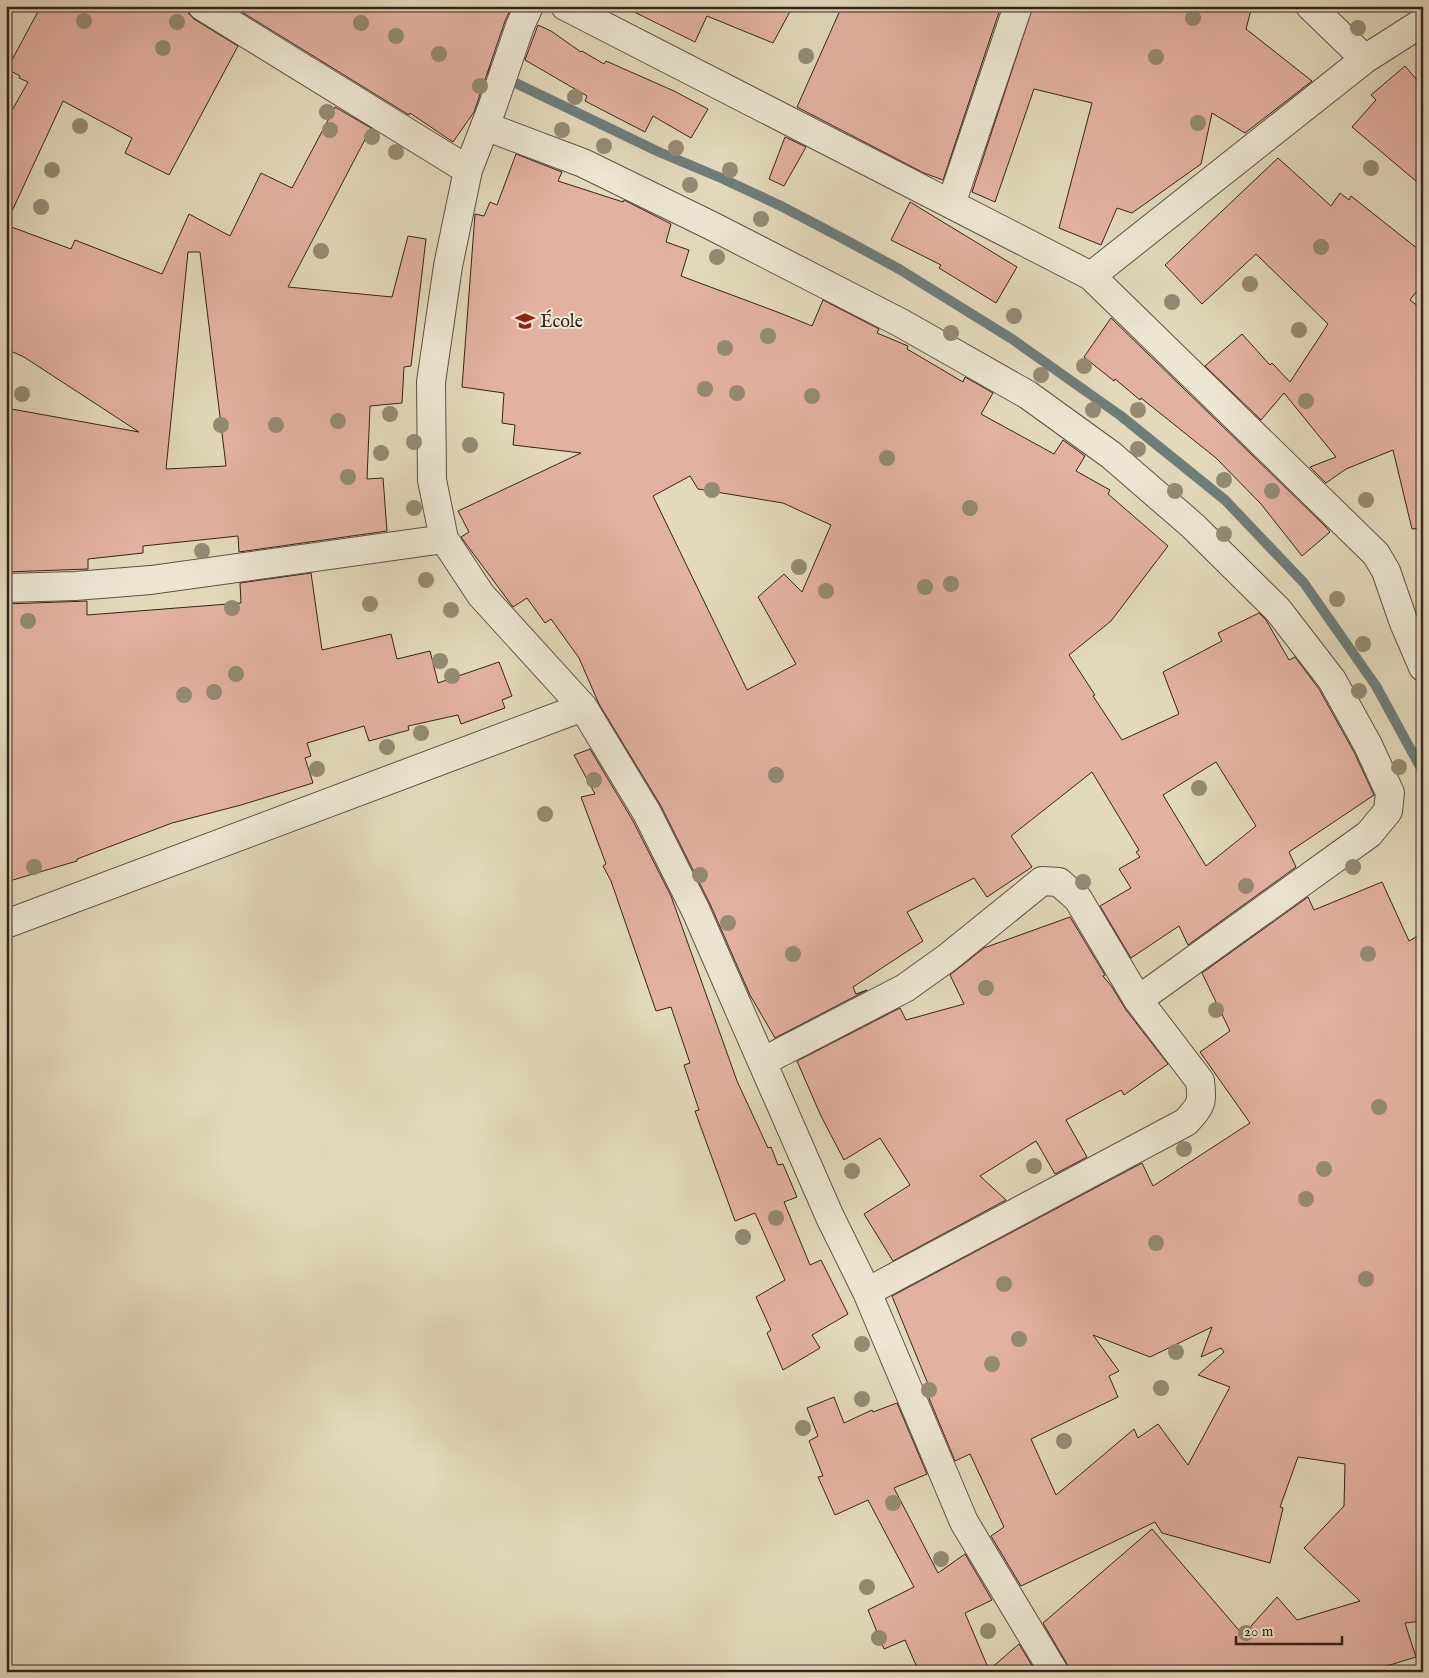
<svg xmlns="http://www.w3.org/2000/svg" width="1429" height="1678" viewBox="0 0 1429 1678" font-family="'IM FELL English',serif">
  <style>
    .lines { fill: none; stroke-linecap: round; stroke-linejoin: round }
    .stream { stroke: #6f7d79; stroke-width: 10 }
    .building { fill: #e3b1a2; stroke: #35231c; fill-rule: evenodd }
    .street-casing { stroke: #605044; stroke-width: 30 }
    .street { stroke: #ede6d3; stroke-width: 28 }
    .tree { fill: #948a74 }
    .labels { text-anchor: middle; stroke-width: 4; stroke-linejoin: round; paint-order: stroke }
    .poi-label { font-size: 18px; fill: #35231c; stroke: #ede6d3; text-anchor: start }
  </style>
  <rect width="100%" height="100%" fill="#e3d9bc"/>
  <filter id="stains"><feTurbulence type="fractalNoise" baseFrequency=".004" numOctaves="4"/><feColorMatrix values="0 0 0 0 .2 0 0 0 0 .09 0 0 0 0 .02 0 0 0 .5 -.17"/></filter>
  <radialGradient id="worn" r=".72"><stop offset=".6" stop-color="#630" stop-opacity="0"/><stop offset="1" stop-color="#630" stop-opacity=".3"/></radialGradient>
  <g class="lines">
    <path class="stream" d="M 476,64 L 659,152 L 721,178 L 781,206 L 840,237 L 899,269 L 1012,339 L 1121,416 L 1225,500 L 1304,583 L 1376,686 L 1423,772"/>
  </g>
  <path class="building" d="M 41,6 L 186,6 L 189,14 L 194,19 L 238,46 L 169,175 L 125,153 L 132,138 L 63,101 L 6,224 L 6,121 L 28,82 L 19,78 L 20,76 L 7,69 Z
    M 232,6 L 512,6 L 505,21 L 474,112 L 453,142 L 410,113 L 409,115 Z
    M 622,6 L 793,6 L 773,43 L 707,16 L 695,42 Z
    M 842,6 L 1001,6 L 943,180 L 924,173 L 797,107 Z
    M 1033,6 L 1252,6 L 1246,29 L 1312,81 L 1245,133 L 1212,113 L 1201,164 L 1132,213 L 1117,208 L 1101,245 L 1059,228 L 1092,103 L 1034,89 L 995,202 L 972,192 Z
    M 538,25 L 551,31 L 581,52 L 582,51 L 604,64 L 606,61 L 674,91 L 708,109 L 691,138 L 653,116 L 645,132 L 585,101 L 587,96 L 525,60 Z
    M 1405,66 L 1423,87 L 1423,187 L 1352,127 L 1376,100 L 1371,95 Z
    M 335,107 L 371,128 L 288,287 L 392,297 L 408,236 L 426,239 L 411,366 L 404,367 L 402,403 L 370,406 L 367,479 L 383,478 L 387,531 L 239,552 L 238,536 L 143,546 L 143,553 L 88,559 L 88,569 L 6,572 L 6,408 L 139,432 L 24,357 L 6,349 L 6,225 L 71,249 L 75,240 L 162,274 L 189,214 L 230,236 L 261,173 L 292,188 ZM 188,252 L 200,252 L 226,466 L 166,469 Z
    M 785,137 L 806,147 L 784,186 L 769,179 Z
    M 516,154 L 562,172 L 558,181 L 623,202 L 624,200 L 671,224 L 666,242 L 689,250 L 681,276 L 780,313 L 812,326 L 823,300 L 879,329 L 877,333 L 908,346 L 907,349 L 963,382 L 965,377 L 993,393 L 981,414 L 1054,454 L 1063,440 L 1085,456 L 1076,471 L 1110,490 L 1108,494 L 1168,546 L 1111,621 L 1069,655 L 1095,695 L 1093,696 L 1122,740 L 1179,714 L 1163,672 L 1222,641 L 1218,633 L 1259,613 L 1266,620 L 1289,660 L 1295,657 L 1319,689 L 1354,752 L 1374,795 L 1289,852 L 1296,867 L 1188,945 L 1179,926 L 1131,958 L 1100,906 L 1131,888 L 1119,869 L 1140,857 L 1136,852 L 1139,850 L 1092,772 L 1011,836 L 1032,867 L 987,897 L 974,878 L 907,912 L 923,941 L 853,987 L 856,994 L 867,990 L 775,1038 L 750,995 L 710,904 L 661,806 L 599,704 L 579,658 L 551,619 L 545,623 L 527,598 L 513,607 L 461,537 L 469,532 L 458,511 L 581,453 L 513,445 L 515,425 L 502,423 L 504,393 L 462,387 L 475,214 L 484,216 L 490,202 L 497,205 ZM 690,476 L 698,489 L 783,503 L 831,525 L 802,592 L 784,574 L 758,597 L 796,664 L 747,690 L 653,496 ZM 1216,762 L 1256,826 L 1206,866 L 1163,795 Z
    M 1278,158 L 1331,206 L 1340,193 L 1349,200 L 1351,196 L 1423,253 L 1423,283 L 1410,300 L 1423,310 L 1423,528 L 1412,529 L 1393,450 L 1346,469 L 1326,483 L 1310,467 L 1336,457 L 1284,393 L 1261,420 L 1205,366 L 1242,334 L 1270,365 L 1272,363 L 1290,382 L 1328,324 L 1256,254 L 1202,304 L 1165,265 Z
    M 910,202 L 1017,267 L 996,303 L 939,268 L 941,265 L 891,240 Z
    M 1111,318 L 1325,526 L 1330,532 L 1302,556 L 1261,504 L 1216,458 L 1141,398 L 1140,400 L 1115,379 L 1114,381 L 1084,357 Z
    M 311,573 L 322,650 L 391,634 L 397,659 L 430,651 L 438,683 L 499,662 L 512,696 L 502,700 L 505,708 L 461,724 L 458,715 L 408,726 L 409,730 L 369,741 L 364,726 L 307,743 L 311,756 L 305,758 L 313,783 L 241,805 L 172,823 L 77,859 L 77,861 L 6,882 L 6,604 L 87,601 L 87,615 L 241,603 L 240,583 Z
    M 590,749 L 633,821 L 671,896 L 737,1081 L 768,1148 L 771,1147 L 778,1165 L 783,1164 L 797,1197 L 784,1202 L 810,1265 L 821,1260 L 848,1314 L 812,1335 L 820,1348 L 783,1370 L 767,1333 L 771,1330 L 756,1297 L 785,1280 L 755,1213 L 735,1221 L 695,1111 L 699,1110 L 684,1065 L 690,1063 L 671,1007 L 656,1011 L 611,881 L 603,866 L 606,864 L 581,797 L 595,794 L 574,755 Z
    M 1382,882 L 1409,941 L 1423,933 L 1423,1621 L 1405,1623 L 1416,1657 L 1367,1672 L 1070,1672 L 1067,1664 L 1043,1623 L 1152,1529 L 1243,1635 L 1277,1597 L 1297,1620 L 1360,1601 L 1304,1548 L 1344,1506 L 1345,1464 L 1298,1457 L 1280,1507 L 1283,1508 L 1270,1563 L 1162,1533 L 1155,1522 L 1021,1586 L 991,1536 L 1004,1527 L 970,1454 L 955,1461 L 926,1391 L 930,1389 L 892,1296 L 1142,1163 L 1153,1186 L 1250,1123 L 1200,1052 L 1230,1031 L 1202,973 L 1308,897 L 1314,910 ZM 1212,1327 L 1201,1357 L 1221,1348 L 1224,1352 L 1198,1375 L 1230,1387 L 1188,1465 L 1158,1424 L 1138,1438 L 1134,1429 L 1056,1495 L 1031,1439 L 1118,1397 L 1109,1376 L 1119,1371 L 1093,1335 L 1150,1357 Z
    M 1070,917 L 1105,975 L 1103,976 L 1112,987 L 1126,1010 L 1168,1064 L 1124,1095 L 1121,1090 L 1066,1120 L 1087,1157 L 1055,1174 L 1036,1141 L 980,1176 L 1006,1200 L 893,1261 L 864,1214 L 910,1185 L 880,1138 L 844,1160 L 821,1116 L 797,1061 L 900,1008 L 906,1020 L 964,1004 L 950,975 L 984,948 Z
    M 834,1397 L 844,1423 L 872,1410 L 873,1412 L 897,1403 L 927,1474 L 894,1488 L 938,1573 L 965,1554 L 992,1600 L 965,1613 L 989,1670 L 1019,1644 L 1036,1672 L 919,1672 L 905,1640 L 884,1649 L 868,1610 L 914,1587 L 868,1500 L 835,1515 L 818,1477 L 823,1476 L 809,1441 L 818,1436 L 807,1408 Z"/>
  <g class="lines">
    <defs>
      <path id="street" d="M 202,6 L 468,170
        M 529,6 L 520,26 L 492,108 L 468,170 L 448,266 L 431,382 L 432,480 L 444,539 L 481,595 L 583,707 L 647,813 L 696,911 L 830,1217 L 867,1292 L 964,1522 L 1054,1672
        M 565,6 L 1091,276 L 1376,554 L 1386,571 L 1404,623 L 1423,667
        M 1310,6 L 1365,59
        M 485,126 L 583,163 L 712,226 L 901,323 L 1028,395 L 1111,455 L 1193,526 L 1278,610 L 1332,680 L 1368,745 L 1390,793 L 1388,811 L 1369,834 L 1138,1000 L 1078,899 L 1059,882 L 1042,881 L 947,958 L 905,988 L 762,1062
        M 951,204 L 1018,6
        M 1091,276 L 1365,59 L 1423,22
        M 6,588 L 75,586 L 151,580 L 444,539
        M 6,924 L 583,707
        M 867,1292 L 1186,1122 C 1201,1105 1203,1104 1200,1081 L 1138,1000"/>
    </defs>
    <use href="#street" class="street-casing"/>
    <use href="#street" class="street"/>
  </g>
  <g class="tree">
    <circle cx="1193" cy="18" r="8"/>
    <circle cx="84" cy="21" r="8"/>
    <circle cx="177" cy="22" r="8"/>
    <circle cx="361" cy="23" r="8"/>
    <circle cx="1358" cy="28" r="8"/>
    <circle cx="396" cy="36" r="8"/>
    <circle cx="163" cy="48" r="8"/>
    <circle cx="439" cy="54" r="8"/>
    <circle cx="806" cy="56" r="8"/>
    <circle cx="1156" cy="57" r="8"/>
    <circle cx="480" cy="86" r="8"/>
    <circle cx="575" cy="97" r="8"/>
    <circle cx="327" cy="112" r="8"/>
    <circle cx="1198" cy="123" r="8"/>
    <circle cx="80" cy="126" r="8"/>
    <circle cx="330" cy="130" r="8"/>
    <circle cx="562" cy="130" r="8"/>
    <circle cx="372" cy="137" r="8"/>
    <circle cx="604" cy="146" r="8"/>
    <circle cx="676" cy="148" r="8"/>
    <circle cx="396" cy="152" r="8"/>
    <circle cx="1371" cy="168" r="8"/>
    <circle cx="52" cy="170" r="8"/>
    <circle cx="730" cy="170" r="8"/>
    <circle cx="690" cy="185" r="8"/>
    <circle cx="41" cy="207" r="8"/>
    <circle cx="761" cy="219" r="8"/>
    <circle cx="1321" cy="247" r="8"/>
    <circle cx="321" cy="251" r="8"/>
    <circle cx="717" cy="257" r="8"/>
    <circle cx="1250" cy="284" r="8"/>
    <circle cx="1172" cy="302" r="8"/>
    <circle cx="1014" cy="316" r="8"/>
    <circle cx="1299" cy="330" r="8"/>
    <circle cx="951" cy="333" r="8"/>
    <circle cx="768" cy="336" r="8"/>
    <circle cx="725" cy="348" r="8"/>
    <circle cx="1084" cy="366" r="8"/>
    <circle cx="1041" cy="375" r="8"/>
    <circle cx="705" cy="389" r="8"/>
    <circle cx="737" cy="393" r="8"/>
    <circle cx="22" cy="394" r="8"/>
    <circle cx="812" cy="396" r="8"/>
    <circle cx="1306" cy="401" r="8"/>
    <circle cx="1093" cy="410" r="8"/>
    <circle cx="1138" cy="410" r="8"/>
    <circle cx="390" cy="414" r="8"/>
    <circle cx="338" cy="421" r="8"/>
    <circle cx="221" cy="425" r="8"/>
    <circle cx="276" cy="425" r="8"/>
    <circle cx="414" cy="442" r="8"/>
    <circle cx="470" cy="445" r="8"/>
    <circle cx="1138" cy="449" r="8"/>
    <circle cx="381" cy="453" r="8"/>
    <circle cx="887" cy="458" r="8"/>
    <circle cx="348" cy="477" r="8"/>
    <circle cx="1224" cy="480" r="8"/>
    <circle cx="712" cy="490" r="8"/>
    <circle cx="1175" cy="491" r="8"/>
    <circle cx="1272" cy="491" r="8"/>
    <circle cx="1366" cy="500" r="8"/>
    <circle cx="414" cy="508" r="8"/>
    <circle cx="970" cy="508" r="8"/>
    <circle cx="1224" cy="534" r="8"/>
    <circle cx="202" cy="551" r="8"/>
    <circle cx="799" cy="567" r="8"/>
    <circle cx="426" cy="580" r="8"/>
    <circle cx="951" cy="584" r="8"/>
    <circle cx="925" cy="587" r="8"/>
    <circle cx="826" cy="591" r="8"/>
    <circle cx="1337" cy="599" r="8"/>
    <circle cx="370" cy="604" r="8"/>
    <circle cx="232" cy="608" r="8"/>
    <circle cx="451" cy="610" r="8"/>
    <circle cx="28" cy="621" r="8"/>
    <circle cx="1363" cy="644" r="8"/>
    <circle cx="440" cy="661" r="8"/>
    <circle cx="236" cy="674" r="8"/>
    <circle cx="452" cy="676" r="8"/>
    <circle cx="1359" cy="691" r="8"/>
    <circle cx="214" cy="692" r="8"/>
    <circle cx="184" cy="695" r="8"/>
    <circle cx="421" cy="733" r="8"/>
    <circle cx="387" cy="747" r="8"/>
    <circle cx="1399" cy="767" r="8"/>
    <circle cx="317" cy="769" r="8"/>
    <circle cx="776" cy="775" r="8"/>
    <circle cx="594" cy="780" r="8"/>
    <circle cx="1199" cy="788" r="8"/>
    <circle cx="545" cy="814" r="8"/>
    <circle cx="34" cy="867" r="8"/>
    <circle cx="1353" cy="867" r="8"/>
    <circle cx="700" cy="875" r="8"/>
    <circle cx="1083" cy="882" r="8"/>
    <circle cx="1246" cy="886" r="8"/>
    <circle cx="728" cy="923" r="8"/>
    <circle cx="793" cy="954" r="8"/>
    <circle cx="1368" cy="954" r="8"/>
    <circle cx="986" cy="988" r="8"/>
    <circle cx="1216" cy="1010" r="8"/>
    <circle cx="1379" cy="1107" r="8"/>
    <circle cx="1184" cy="1149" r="8"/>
    <circle cx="1034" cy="1166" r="8"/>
    <circle cx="1324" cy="1169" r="8"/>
    <circle cx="852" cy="1171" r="8"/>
    <circle cx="1306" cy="1199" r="8"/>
    <circle cx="776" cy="1218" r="8"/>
    <circle cx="743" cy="1237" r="8"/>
    <circle cx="1156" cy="1243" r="8"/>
    <circle cx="1366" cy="1279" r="8"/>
    <circle cx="1004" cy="1284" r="8"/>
    <circle cx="1019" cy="1339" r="8"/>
    <circle cx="862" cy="1344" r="8"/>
    <circle cx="1176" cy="1352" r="8"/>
    <circle cx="992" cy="1364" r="8"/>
    <circle cx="1161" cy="1388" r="8"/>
    <circle cx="929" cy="1390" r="8"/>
    <circle cx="862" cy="1399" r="8"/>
    <circle cx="803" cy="1428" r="8"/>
    <circle cx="1064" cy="1441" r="8"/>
    <circle cx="893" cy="1503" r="8"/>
    <circle cx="941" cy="1559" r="8"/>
    <circle cx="867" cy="1587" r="8"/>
    <circle cx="988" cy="1631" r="8"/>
    <circle cx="1246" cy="1633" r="8"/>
    <circle cx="879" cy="1638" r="8"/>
  </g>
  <defs>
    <symbol id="school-bare" viewBox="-9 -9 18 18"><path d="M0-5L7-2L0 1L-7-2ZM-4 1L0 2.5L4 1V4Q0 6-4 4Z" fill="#8f2418" stroke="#ede6d3" stroke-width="2.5" paint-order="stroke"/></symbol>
  </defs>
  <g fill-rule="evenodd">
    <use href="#school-bare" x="511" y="307" width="28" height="28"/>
  </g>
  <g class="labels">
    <g class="poi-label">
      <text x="540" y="327">École</text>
    </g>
  </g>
  <rect width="1429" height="1678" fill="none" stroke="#e3d9bc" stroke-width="25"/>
  <rect x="8" y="8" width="1414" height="1663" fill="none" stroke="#35231c" stroke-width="2.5"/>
  <rect x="12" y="12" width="1404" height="1653" fill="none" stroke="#35231c"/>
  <path d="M1236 1636v8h106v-8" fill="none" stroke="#35231c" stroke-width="2.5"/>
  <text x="1244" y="1636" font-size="15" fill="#35231c" stroke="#ede6d3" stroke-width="4" paint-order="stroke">20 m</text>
  <rect width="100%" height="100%" filter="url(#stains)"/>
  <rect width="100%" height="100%" fill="url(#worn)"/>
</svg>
